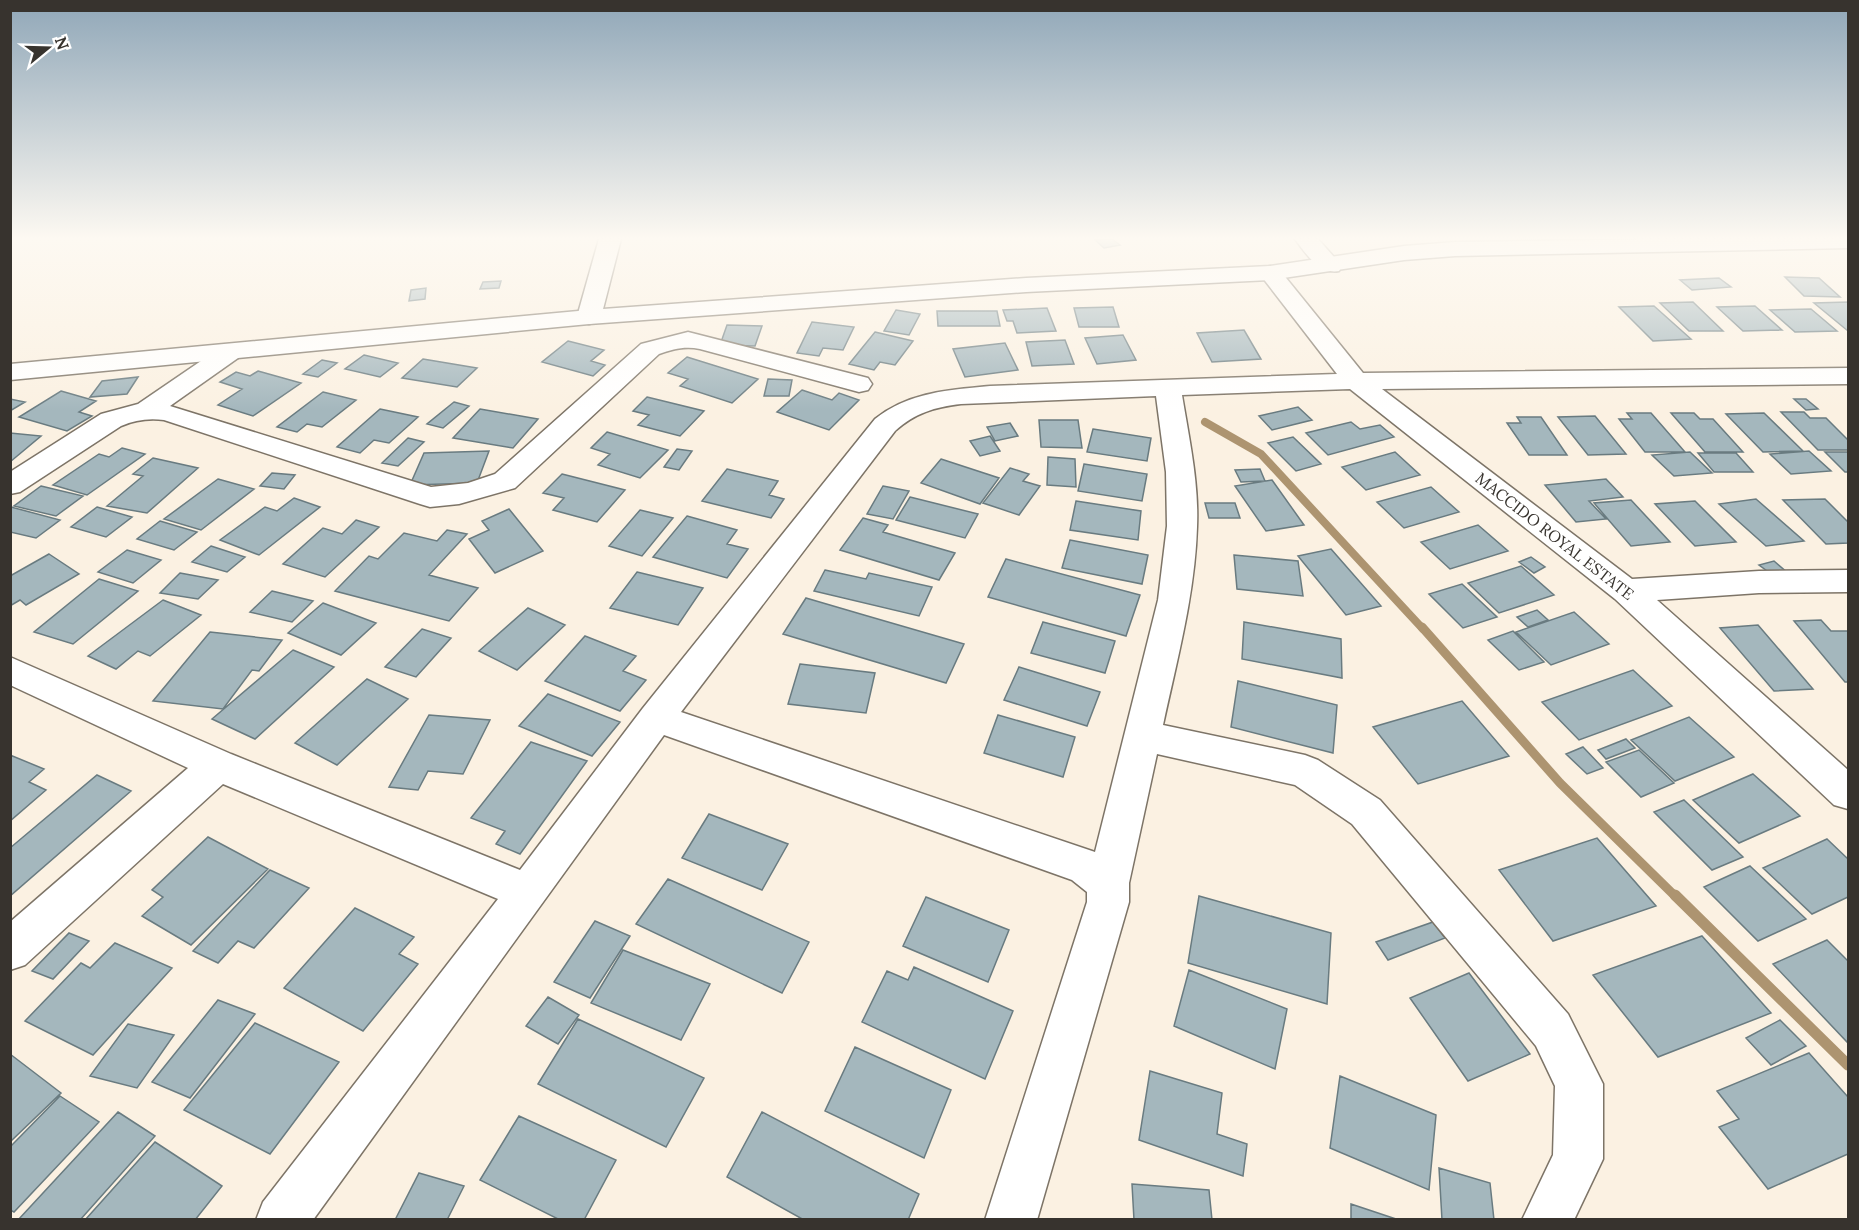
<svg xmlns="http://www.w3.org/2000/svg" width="1859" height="1230" viewBox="0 0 1859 1230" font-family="Lora,serif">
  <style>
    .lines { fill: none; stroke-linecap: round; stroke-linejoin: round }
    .stream-far2 { stroke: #ad9470; stroke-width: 8 }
    .stream-far1 { stroke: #ad9470; stroke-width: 9 }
    .stream { stroke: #ad9470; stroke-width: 11 }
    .building { fill: #a4b7bd; stroke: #697b80; stroke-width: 1.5 }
    .street-casing { stroke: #7d7467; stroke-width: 3 }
    .secondary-casing { stroke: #7d7467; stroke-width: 3 }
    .street { fill: #fff; fill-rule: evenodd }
    .secondary { fill: #fff; fill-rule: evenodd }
    .labels { text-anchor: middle; stroke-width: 4.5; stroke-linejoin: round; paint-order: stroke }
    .street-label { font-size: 16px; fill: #37332e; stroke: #fff }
  </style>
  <rect width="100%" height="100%" fill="#fbf1e2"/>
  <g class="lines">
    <path class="stream-far2" d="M 1205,422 L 1261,454 L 1423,629"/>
    <path class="stream-far1" d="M 1422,627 L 1560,783 L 1676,897"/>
    <path class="stream" d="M 1675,895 L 1848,1065"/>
  </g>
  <path class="building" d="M 1112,239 L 1120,245 L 1104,248 L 1095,240 Z
    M 1785,277 L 1819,278 L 1840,297 L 1804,296 Z
    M 1719,278 L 1731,287 L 1692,290 L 1680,280 Z
    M 501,281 L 499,288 L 480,289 L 483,282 Z
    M 426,288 L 425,299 L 409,301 L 411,290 Z
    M 1693,302 L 1723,331 L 1689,331 L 1660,303 Z
    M 1848,302 L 1848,331 L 1814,303 Z
    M 1654,306 L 1691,339 L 1653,341 L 1619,307 Z
    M 1755,306 L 1782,330 L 1743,331 L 1717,307 Z
    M 1113,307 L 1119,327 L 1079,327 L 1074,308 Z
    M 1047,308 L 1056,331 L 1017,333 L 1013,321 L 1007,321 L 1003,310 Z
    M 1811,309 L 1837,331 L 1795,332 L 1770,310 Z
    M 896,310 L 920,314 L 909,335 L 884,331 Z
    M 937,311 L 997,311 L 1000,326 L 938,326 Z
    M 812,322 L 854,327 L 843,350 L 823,348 L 819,356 L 797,353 Z
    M 727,325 L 762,326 L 755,346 L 720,345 Z
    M 1244,330 L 1261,359 L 1212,362 L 1197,333 Z
    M 875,332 L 913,341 L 895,365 L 880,362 L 874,370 L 849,364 Z
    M 1123,335 L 1136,360 L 1097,364 L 1085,338 Z
    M 1065,340 L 1074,364 L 1032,366 L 1026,342 Z
    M 568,341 L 604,350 L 591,361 L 605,365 L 593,376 L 542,362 Z
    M 1005,343 L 1018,370 L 965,377 L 953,349 Z
    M 364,355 L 398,363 L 380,377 L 345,369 Z
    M 687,357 L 758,379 L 732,403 L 680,386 L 688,379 L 668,373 Z
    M 423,359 L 477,368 L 457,387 L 402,378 Z
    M 322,360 L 337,363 L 318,377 L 303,374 Z
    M 258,371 L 301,383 L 253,416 L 218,405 L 242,389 L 220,382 L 236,372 L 250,376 Z
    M 138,377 L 127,394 L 90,397 L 102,381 Z
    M 768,379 L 792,380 L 789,396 L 764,396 Z
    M 802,390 L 832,400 L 839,393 L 859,400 L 829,430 L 777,412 Z
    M 61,391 L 96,401 L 79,412 L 92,416 L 67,431 L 19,417 Z
    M 323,392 L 356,400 L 322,427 L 307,424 L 297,432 L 277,427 Z
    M 647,397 L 704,411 L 680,436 L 638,425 L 649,415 L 633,411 Z
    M 10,399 L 25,402 L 10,411 Z
    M 1794,399 L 1806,399 L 1818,409 L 1806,410 Z
    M 454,402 L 469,406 L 443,428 L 427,424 Z
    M 1298,407 L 1312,420 L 1272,430 L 1259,416 Z
    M 380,409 L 418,417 L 389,443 L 374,440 L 360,453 L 337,447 Z
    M 480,409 L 538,419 L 513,448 L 453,438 Z
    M 1781,412 L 1804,412 L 1810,418 L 1826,418 L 1848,440 L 1848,450 L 1818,450 Z
    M 1627,413 L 1651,413 L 1685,452 L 1645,452 L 1619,419 L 1632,419 Z
    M 1671,413 L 1694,413 L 1700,419 L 1713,419 L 1743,452 L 1705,452 Z
    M 1764,413 L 1803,451 L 1763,452 L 1726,414 Z
    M 1595,416 L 1626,454 L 1588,455 L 1558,417 Z
    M 1517,417 L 1541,417 L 1567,455 L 1529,455 L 1507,423 L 1521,423 Z
    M 1039,420 L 1078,420 L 1082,448 L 1041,447 Z
    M 1351,422 L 1360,429 L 1380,425 L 1394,437 L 1328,455 L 1306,433 Z
    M 1010,423 L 1018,436 L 995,441 L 987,427 Z
    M 1093,429 L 1151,438 L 1147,461 L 1087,452 Z
    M 607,432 L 668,450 L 640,478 L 598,465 L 610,454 L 591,448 Z
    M 10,433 L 41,436 L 10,462 Z
    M 990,436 L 1000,451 L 980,456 L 970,441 Z
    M 1293,437 L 1321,464 L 1296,471 L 1268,443 Z
    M 408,438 L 424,442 L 398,466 L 382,463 Z
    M 122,448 L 145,454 L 87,495 L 53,485 L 99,454 L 109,457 Z
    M 677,449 L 692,451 L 679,470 L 664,467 Z
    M 489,451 L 477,483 L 410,485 L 424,453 Z
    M 1809,451 L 1831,471 L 1791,474 L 1770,454 Z
    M 1395,452 L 1420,475 L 1366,490 L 1342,467 Z
    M 1690,452 L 1712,473 L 1674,476 L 1652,455 Z
    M 1825,452 L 1848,452 L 1848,472 L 1845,472 Z
    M 1698,453 L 1736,453 L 1753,472 L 1714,472 Z
    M 1048,457 L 1075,459 L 1076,487 L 1047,485 Z
    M 153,458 L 198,468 L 147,513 L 107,506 L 143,476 L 133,474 Z
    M 941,459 L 999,478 L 980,504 L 921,483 Z
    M 1084,464 L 1147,474 L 1142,501 L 1078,491 Z
    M 1010,468 L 1029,474 L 1023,481 L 1040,486 L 1019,515 L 983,503 Z
    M 727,469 L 778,481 L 769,495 L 784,499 L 771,518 L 702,501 Z
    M 1260,469 L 1265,481 L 1241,482 L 1235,470 Z
    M 272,473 L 295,475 L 284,489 L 260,486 Z
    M 562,474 L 625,490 L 597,522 L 553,510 L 564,498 L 543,493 Z
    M 218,479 L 254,489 L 201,530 L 164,519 Z
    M 1606,479 L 1623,497 L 1589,501 L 1606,519 L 1576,522 L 1545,485 Z
    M 1272,480 L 1304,525 L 1266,531 L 1235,486 Z
    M 41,486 L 83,496 L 56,516 L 14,506 Z
    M 883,486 L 909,491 L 893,519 L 867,514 Z
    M 1431,487 L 1459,512 L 1404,528 L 1377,502 Z
    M 910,497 L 978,514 L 965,538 L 896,520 Z
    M 294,498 L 320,507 L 259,555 L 220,540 L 265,507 L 277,511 Z
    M 1756,499 L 1804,541 L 1766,546 L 1719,504 Z
    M 1825,499 L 1848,522 L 1848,543 L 1826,544 L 1783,500 Z
    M 1631,500 L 1670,542 L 1631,546 L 1594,503 Z
    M 1076,501 L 1141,511 L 1138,540 L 1070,530 Z
    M 1695,501 L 1736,542 L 1695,546 L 1655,504 Z
    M 1205,503 L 1235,503 L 1240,518 L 1209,518 Z
    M 97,507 L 132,517 L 106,537 L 71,527 Z
    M 10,508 L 11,507 L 60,520 L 36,538 L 10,532 Z
    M 509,509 L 543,551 L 495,573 L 469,539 L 489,530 L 482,521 Z
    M 640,510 L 673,518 L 642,556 L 609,546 Z
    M 687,516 L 737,530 L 727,544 L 748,549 L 727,578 L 653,557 Z
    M 863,518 L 888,525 L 883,532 L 955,553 L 939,580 L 840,550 Z
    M 356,520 L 379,527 L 325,577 L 283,564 L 323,528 L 342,534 Z
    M 160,521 L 197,532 L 174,550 L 137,539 Z
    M 1478,525 L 1508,551 L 1450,569 L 1421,542 Z
    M 447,530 L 467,534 L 429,575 L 478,588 L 449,621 L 335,591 L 369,556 L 378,559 L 404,533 L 437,541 Z
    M 1070,540 L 1148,555 L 1142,584 L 1062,568 Z
    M 211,546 L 245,557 L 227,572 L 192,562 Z
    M 1331,549 L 1381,606 L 1346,615 L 1298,556 Z
    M 127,550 L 161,560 L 133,583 L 98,572 Z
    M 49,554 L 79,574 L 26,605 L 20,600 L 10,606 L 10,576 Z
    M 1234,555 L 1298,561 L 1303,596 L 1237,589 Z
    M 1531,557 L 1545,567 L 1534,573 L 1519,562 Z
    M 1006,559 L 1140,595 L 1126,636 L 988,597 Z
    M 1774,561 L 1788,573 L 1774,576 L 1759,565 Z
    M 1521,566 L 1554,595 L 1499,613 L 1468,583 Z
    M 825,570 L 866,579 L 869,573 L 932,587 L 919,616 L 814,591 Z
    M 637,572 L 703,588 L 678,625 L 610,608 Z
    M 180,573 L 218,580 L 198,599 L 160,593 Z
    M 99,579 L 138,591 L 73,644 L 34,632 Z
    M 1462,584 L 1497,617 L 1463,628 L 1429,594 Z
    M 272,591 L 313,601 L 292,622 L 250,612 Z
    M 806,598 L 864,615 L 964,644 L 946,683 L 783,634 Z
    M 163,600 L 201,615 L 150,656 L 138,651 L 116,669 L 88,656 Z
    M 323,603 L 376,623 L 341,655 L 288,633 Z
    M 528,608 L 565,625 L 517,670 L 479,651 Z
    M 1537,610 L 1548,620 L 1528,627 L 1517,617 Z
    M 1574,612 L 1609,644 L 1551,665 L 1516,632 Z
    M 1821,620 L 1831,631 L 1848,631 L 1848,682 L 1845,682 L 1794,621 Z
    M 1043,622 L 1115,641 L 1105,673 L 1031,653 Z
    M 1244,622 L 1341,639 L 1342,678 L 1242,659 Z
    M 1758,625 L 1813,689 L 1774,691 L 1720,628 Z
    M 422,629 L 451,638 L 416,677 L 385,667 Z
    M 1513,631 L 1544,662 L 1519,670 L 1488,640 Z
    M 210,632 L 282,640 L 259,671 L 252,670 L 223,709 L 153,701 Z
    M 585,636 L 636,656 L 623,671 L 646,680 L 620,711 L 545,681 Z
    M 293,650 L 334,667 L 255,739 L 212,719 Z
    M 800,664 L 875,673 L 866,713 L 788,704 Z
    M 1019,667 L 1100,692 L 1087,726 L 1004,700 Z
    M 1633,670 L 1672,706 L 1579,740 L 1542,702 Z
    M 367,679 L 408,699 L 337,765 L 295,743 Z
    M 1238,681 L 1337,705 L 1333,753 L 1231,727 Z
    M 548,694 L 620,722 L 592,756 L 519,726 Z
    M 1462,701 L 1509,756 L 1418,784 L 1373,727 Z
    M 429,715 L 490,720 L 463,774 L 428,771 L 418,790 L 389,787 Z
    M 998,715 L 1075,737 L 1063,777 L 984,753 Z
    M 1689,717 L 1734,757 L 1675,781 L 1631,740 Z
    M 1626,739 L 1635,748 L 1606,759 L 1598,750 Z
    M 531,742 L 587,761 L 520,854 L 496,844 L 505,831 L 471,818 Z
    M 1583,747 L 1603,768 L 1587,774 L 1566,754 Z
    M 1639,750 L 1674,783 L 1641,797 L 1606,762 Z
    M 10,755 L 44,769 L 29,782 L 46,790 L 10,821 Z
    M 1753,774 L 1800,816 L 1739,843 L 1693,800 Z
    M 97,775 L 131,791 L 10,896 L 10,848 Z
    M 1684,800 L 1743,857 L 1712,870 L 1654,812 Z
    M 709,814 L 788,844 L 762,890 L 682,858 Z
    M 208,837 L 268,869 L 191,945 L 142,916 L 163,897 L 152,890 Z
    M 1597,838 L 1656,906 L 1553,941 L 1499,870 Z
    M 1827,839 L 1848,859 L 1848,897 L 1812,914 L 1763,868 Z
    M 1750,866 L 1806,919 L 1758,941 L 1704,887 Z
    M 270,870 L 309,888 L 254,948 L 238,941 L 218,963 L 193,951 Z
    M 668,879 L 809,942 L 782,993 L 636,924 Z
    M 1199,896 L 1331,933 L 1327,1004 L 1188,963 Z
    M 926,897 L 1009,930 L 988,982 L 903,946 Z
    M 355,908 L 414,937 L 399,954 L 418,964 L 363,1031 L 284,988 Z
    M 595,921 L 630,936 L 590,998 L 554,982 Z
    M 1433,922 L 1445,938 L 1388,960 L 1376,942 Z
    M 69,933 L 89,941 L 53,979 L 32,971 Z
    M 1702,936 L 1771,1013 L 1658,1057 L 1593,975 Z
    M 1827,940 L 1848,961 L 1848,1043 L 1773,964 Z
    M 115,943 L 172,968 L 93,1055 L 25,1021 L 81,963 L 90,968 Z
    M 623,950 L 710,984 L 681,1040 L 591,1003 Z
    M 914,967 L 1013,1011 L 985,1079 L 862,1022 L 887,971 L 908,980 Z
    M 1189,970 L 1287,1009 L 1275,1069 L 1174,1026 Z
    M 1469,973 L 1530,1054 L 1468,1081 L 1410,998 Z
    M 548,997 L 579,1015 L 558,1044 L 526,1026 Z
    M 218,1000 L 255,1014 L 190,1098 L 152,1082 Z
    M 578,1019 L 704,1078 L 666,1147 L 538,1084 Z
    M 1780,1020 L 1806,1046 L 1771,1065 L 1746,1038 Z
    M 255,1023 L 339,1062 L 270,1154 L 184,1110 Z
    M 128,1024 L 174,1035 L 137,1088 L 90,1076 Z
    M 855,1047 L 951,1090 L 924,1158 L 825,1111 Z
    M 1809,1053 L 1848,1097 L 1848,1154 L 1768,1189 L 1719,1127 L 1739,1119 L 1717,1091 Z
    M 10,1054 L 61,1093 L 10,1142 Z
    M 1150,1071 L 1222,1093 L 1217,1134 L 1247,1144 L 1243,1176 L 1139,1140 Z
    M 1340,1076 L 1436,1115 L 1429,1190 L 1330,1148 Z
    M 60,1096 L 99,1122 L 14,1212 L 10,1210 L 10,1147 Z
    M 118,1112 L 155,1136 L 80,1220 L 18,1220 Z
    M 762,1112 L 919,1194 L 908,1220 L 804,1220 L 727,1177 Z
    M 519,1116 L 616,1160 L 584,1220 L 560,1220 L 480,1180 Z
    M 155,1142 L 222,1186 L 195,1220 L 85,1220 Z
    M 1439,1168 L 1490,1183 L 1494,1220 L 1442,1220 Z
    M 419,1173 L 464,1186 L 447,1220 L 395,1220 Z
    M 1132,1184 L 1209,1190 L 1212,1220 L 1134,1220 Z
    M 1351,1204 L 1399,1220 L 1351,1220 Z"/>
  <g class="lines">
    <defs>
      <path id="street" d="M 599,239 L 621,239 L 601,317 L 597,322 L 589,324 L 581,322 L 577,317 Z
        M 1295,239 L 1318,239 L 1342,266 L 1339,271 C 1320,275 1305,253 1295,239 Z
        M 1270,266 L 1278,268 L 1363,373 L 1848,368 L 1848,384 L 1382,389 L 1632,579 L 1759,571 L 1848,570 L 1848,592 L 1759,593 L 1657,600 L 1848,770 L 1848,809 L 1834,805 L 1615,599 L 1350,389 L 1182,395 C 1189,438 1199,483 1197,527 C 1195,594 1177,660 1163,725 L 1305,755 L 1318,760 L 1380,800 L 1568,1014 L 1603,1084 L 1603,1159 L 1574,1220 L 1522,1220 L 1553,1155 L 1555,1086 L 1536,1046 L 1352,824 L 1295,785 L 1157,754 L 1129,883 L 1129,902 L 1037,1220 L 985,1220 L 1087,902 L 1087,892 L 1072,880 L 664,735 L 313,1220 L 256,1220 L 263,1202 L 498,899 L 223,784 L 25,965 L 10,970 L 10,922 L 188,768 L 10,685 L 10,657 L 231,754 L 520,870 L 643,708 L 875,419 C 909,392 949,390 990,386 L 1337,374 L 1259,273 L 1262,268 ZM 1156,396 L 1166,472 L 1167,526 L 1158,600 L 1095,852 L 681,712 L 895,431 C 915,413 935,407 961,404 Z
        M 688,332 L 868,378 L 872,384 L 868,390 L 859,392 L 700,349 C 685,346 673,349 659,354 L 515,488 L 459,504 L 430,507 L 420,504 L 164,420 C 148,418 135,420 121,426 L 20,492 L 10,494 L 10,472 L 101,414 L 138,404 L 220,348 L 229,345 L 238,348 L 242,353 L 238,358 L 170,406 L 431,487 L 468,483 L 495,474 L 641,344 Z"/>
      <path id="secondary" d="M 1671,239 L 1848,239 L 1848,248 L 1455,256 L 1404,260 L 1270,280 L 1026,292 L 589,324 L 10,380 L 10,364 L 589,310 L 1026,278 L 1270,266 L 1404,246 L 1455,242 Z"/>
    </defs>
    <use href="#street" class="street-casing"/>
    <use href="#secondary" class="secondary-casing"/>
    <use href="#street" class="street"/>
    <use href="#secondary" class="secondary"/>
  </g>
  <linearGradient id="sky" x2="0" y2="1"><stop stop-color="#90a7b8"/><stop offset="0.58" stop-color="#fdf9f2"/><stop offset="1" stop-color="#fdf9f2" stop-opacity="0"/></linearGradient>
  <rect width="1859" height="411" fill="url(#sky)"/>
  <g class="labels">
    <g class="street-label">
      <text transform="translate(1555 536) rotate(38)" y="6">MACCIDO ROYAL ESTATE</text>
    </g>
  </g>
  <rect width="1859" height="1230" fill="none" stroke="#37332e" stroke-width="24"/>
  <g transform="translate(48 48) rotate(71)" stroke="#ffffff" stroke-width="4.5" paint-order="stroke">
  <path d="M0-4.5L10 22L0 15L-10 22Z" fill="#37332e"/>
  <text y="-9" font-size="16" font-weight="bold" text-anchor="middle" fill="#37332e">N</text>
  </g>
</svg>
